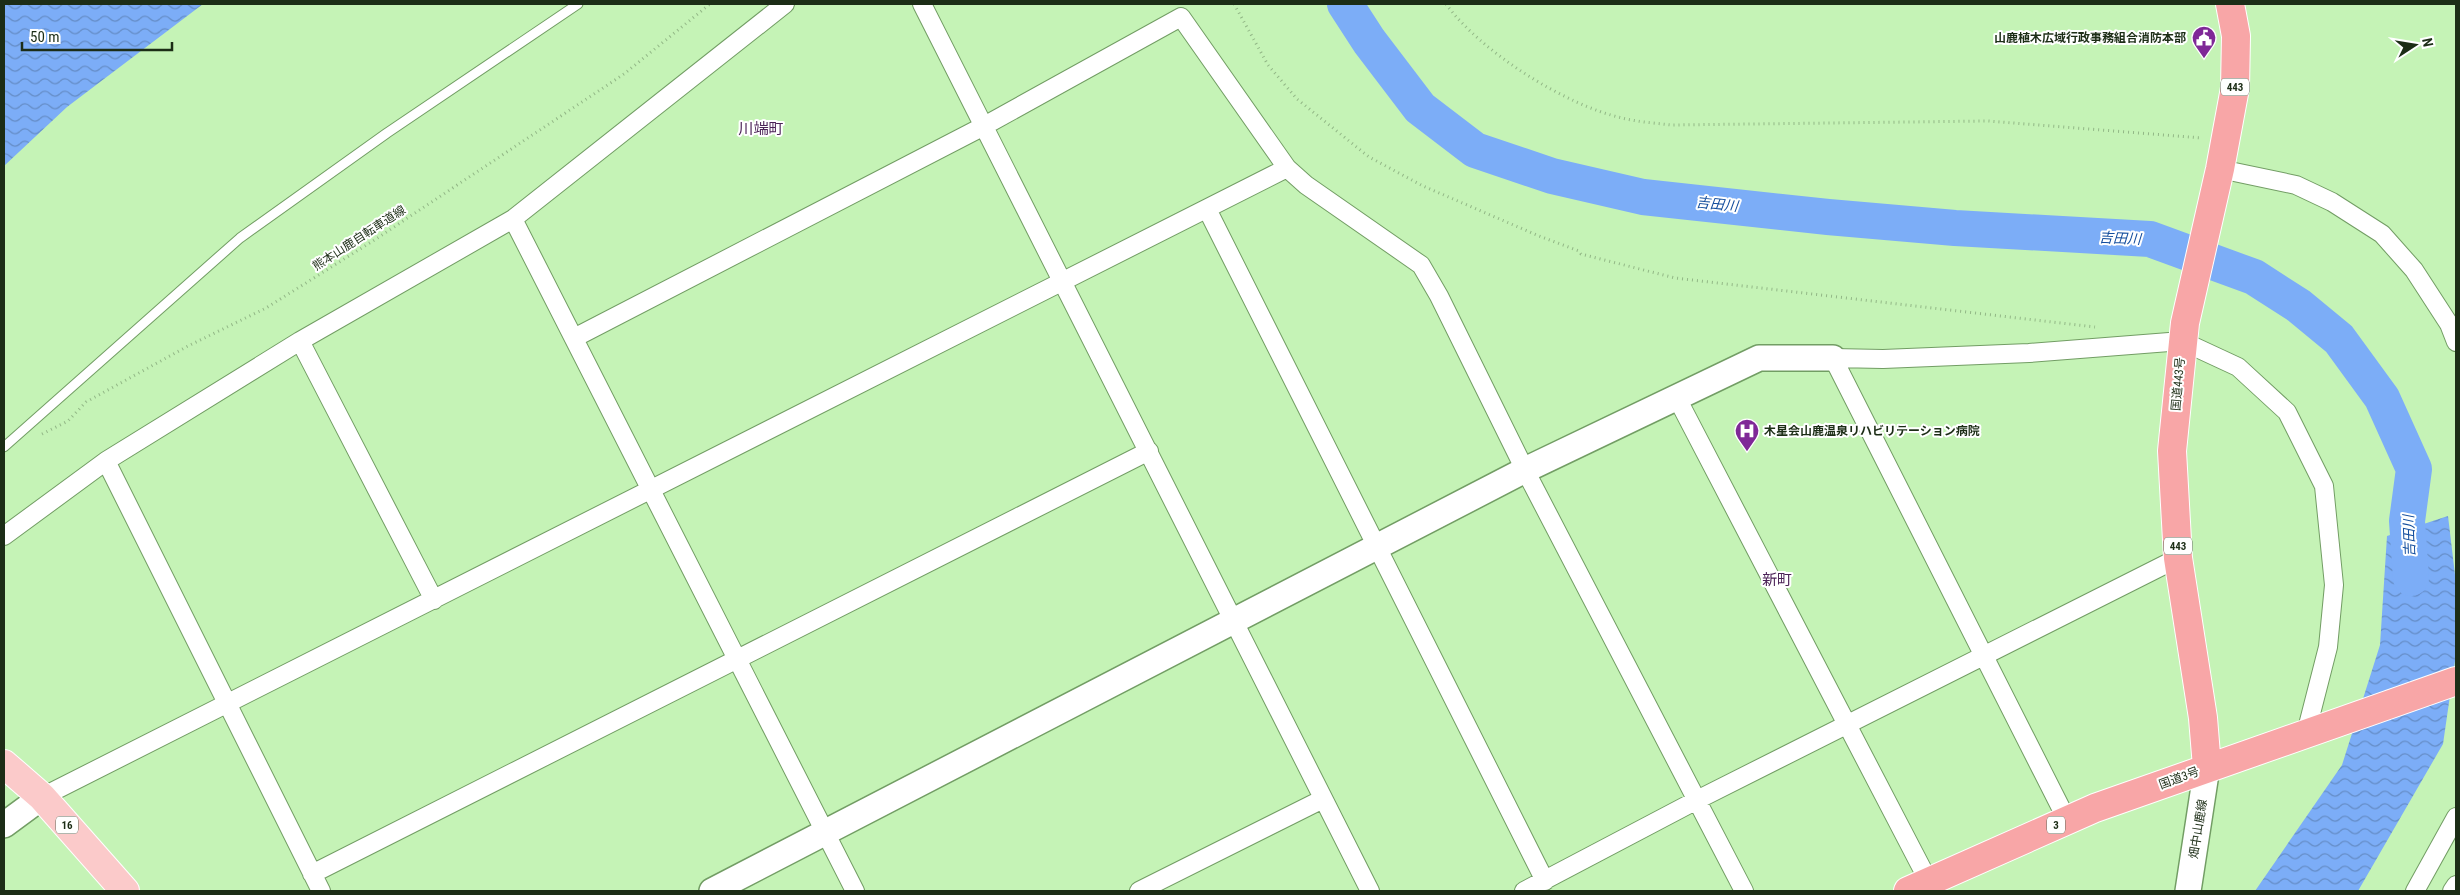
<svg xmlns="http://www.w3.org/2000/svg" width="2460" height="895" viewBox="0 0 2460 895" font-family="'Roboto Condensed','Noto Sans JP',sans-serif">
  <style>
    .water { fill: url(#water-waves) }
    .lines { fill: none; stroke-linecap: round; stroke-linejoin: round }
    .river { stroke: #7cadf7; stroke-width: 36 }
    .lane-casing { stroke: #729d64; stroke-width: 11 }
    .street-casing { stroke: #729d64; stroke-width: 20 }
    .secondary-casing { stroke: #729d64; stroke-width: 28 }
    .primary-casing { stroke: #fff; stroke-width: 30 }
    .highway-casing { stroke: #fff; stroke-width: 30 }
    .path { stroke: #92b786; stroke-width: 3; stroke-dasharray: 1 4; stroke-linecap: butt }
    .lane { stroke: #fff; stroke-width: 9 }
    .street { stroke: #fff; stroke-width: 18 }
    .secondary { stroke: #fff; stroke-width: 25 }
    .primary { stroke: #fbcaca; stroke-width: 28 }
    .highway { stroke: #f8a6a7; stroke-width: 28 }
    .labels { text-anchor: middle; stroke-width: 4; stroke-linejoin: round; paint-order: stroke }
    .shield { fill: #fff; stroke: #606c5c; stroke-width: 1 }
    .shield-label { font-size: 11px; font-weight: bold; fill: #1c2d16 }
    .poi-label { font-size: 12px; font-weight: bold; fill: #1c2d16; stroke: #fff; text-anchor: end }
    .street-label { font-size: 12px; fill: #1c2d16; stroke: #fff }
    .water-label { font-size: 14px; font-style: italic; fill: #134d9d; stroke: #fff }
    .quarter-label { font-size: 15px; fill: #4b2257; stroke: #fff }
  </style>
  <defs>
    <pattern id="water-waves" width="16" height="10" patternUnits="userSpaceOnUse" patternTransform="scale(1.25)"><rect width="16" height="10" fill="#7cadf7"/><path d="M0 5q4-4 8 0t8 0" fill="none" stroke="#658dc7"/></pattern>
  </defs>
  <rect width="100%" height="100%" fill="#c5f3b6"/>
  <path class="water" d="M 4,4 L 203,4 L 67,107 L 4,166 Z
    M 2448,516 L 2456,583 L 2456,654 L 2443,744 L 2358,891 L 2255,891 L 2342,765 L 2380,645 L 2387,536 Z"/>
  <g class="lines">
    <path class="river" d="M 1345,4 L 1369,41 L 1420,108 L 1475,150 L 1552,176 L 1643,197 L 1828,217 L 1955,228 L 2150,239 L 2254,277 L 2299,306 L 2339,339 L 2382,398 L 2414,469 L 2407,521 L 2411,578"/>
    <defs>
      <path id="lane" d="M 4,447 L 240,238 L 387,133 L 578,4"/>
      <path id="street" d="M 922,4 L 1370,891
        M 2220,169 L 2296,185 L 2332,202 L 2382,234 L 2414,270 L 2449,324 L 2456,342
        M 1207,209 L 1545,881
        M 513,219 L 855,891
        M 574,338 L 984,126 L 1181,17 L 1287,168 L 1306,185 L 1421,265 L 1439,296 L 1525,470 L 1744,891
        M 300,341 L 434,600
        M 1677,398 L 1929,882
        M 106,461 L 321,891
        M 4,536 L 106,461 L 300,341 L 513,219 L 785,4
        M 42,797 L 1287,168
        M 2067,820 L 1833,358 L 1883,359 L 2029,353 L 2182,341 L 2238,367 L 2287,412 L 2324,486 L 2334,585 L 2328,647 L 2306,733
        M 312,874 L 1149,451
        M 1139,891 L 1323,799
        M 1524,891 L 1697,800 L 2178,558
        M 2415,891 L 2456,817
        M 2452,891 L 2456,885"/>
      <path id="secondary" d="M 4,825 L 42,797
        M 712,891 L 1525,470 L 1759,358 L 1833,358
        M 2188,891 L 2207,767"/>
      <path id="primary" d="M 4,764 L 42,797 L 125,891"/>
      <path id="highway" d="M 2207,767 L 2203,718 L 2178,558 L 2172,451 L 2185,323 L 2220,169 L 2235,88 L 2236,36 L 2230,4
        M 1908,891 L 2095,808 L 2456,681"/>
    </defs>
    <use href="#lane" class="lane-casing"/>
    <use href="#street" class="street-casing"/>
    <use href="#secondary" class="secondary-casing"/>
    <use href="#primary" class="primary-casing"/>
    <use href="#highway" class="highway-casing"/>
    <path class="path" d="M 1234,4 L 1268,65 L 1297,99 L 1369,157 L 1423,186 L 1539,236 L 1579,251 L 1581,254 L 1675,278 L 2095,327
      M 1446,4 C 1481,52 1565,105 1622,118 C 1638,122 1655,123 1671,125 L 1988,121 L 2202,138
      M 42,434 L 68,421 L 86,402 L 188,346 L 266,308 L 376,239 L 624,74 L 710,4"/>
    <use href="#lane" class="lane"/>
    <use href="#street" class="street"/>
    <use href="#secondary" class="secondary"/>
    <use href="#primary" class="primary"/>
    <use href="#highway" class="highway"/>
  </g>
  <defs>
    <symbol id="civic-pin" viewBox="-11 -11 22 30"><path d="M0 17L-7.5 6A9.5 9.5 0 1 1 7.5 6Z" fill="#7f2897" stroke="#fff"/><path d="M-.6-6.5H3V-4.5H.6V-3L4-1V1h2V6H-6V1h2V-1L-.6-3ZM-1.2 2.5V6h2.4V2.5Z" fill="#fff"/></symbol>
    <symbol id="hospital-pin" viewBox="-11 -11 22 30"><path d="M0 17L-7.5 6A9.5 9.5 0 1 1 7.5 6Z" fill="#7f2897" stroke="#fff"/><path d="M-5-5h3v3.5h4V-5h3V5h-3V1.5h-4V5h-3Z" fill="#fff"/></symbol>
  </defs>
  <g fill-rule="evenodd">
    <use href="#civic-pin" x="2190" y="24" width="28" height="38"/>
    <use href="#hospital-pin" x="1733" y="417" width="28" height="38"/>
  </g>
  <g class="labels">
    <g class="shield">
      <rect x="2221" y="78.5" width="28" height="17" rx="4"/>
      <rect x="2164" y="537.5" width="28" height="17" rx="4"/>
      <rect x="56" y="816.5" width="22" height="17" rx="4"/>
      <rect x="2047" y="816.5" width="18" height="17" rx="4"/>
    </g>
    <g class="shield-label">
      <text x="2235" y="91">443</text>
      <text x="2178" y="550">443</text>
      <text x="67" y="829">16</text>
      <text x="2056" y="829">3</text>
    </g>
    <g class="poi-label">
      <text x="2186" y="42">山鹿植木広域行政事務組合消防本部</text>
      <text x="1764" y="435" text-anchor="start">木星会山鹿温泉リハビリテーション病院</text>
    </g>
    <g class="street-label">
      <text transform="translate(359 238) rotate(-33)" y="4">熊本山鹿自転車道線</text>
      <text transform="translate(2178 384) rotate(-85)" y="4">国道443号</text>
      <text transform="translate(2179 778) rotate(-20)" y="4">国道3号</text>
      <text transform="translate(2198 829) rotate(-81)" y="4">畑中山鹿線</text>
    </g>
    <g class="water-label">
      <text transform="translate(1717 204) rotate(6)" y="5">吉田川</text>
      <text transform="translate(2120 238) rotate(3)" y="5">吉田川</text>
      <text transform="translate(2409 536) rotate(-92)" y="5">吉田川</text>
    </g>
    <g class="quarter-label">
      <text x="761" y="134">川端町</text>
      <text x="1777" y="585">新町</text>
    </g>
  </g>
  <rect width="2460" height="895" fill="none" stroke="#1c2d16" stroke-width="10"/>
  <g transform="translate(2415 45) rotate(78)" stroke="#ffffff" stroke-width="4" paint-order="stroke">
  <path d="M0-4L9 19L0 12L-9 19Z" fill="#1c2d16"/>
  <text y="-8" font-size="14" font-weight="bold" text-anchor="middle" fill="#1c2d16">N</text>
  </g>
  <path d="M22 42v8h150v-8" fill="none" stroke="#1c2d16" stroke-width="2.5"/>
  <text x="30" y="42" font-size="15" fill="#1c2d16" stroke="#ffffff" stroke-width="4" paint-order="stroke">50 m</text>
</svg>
